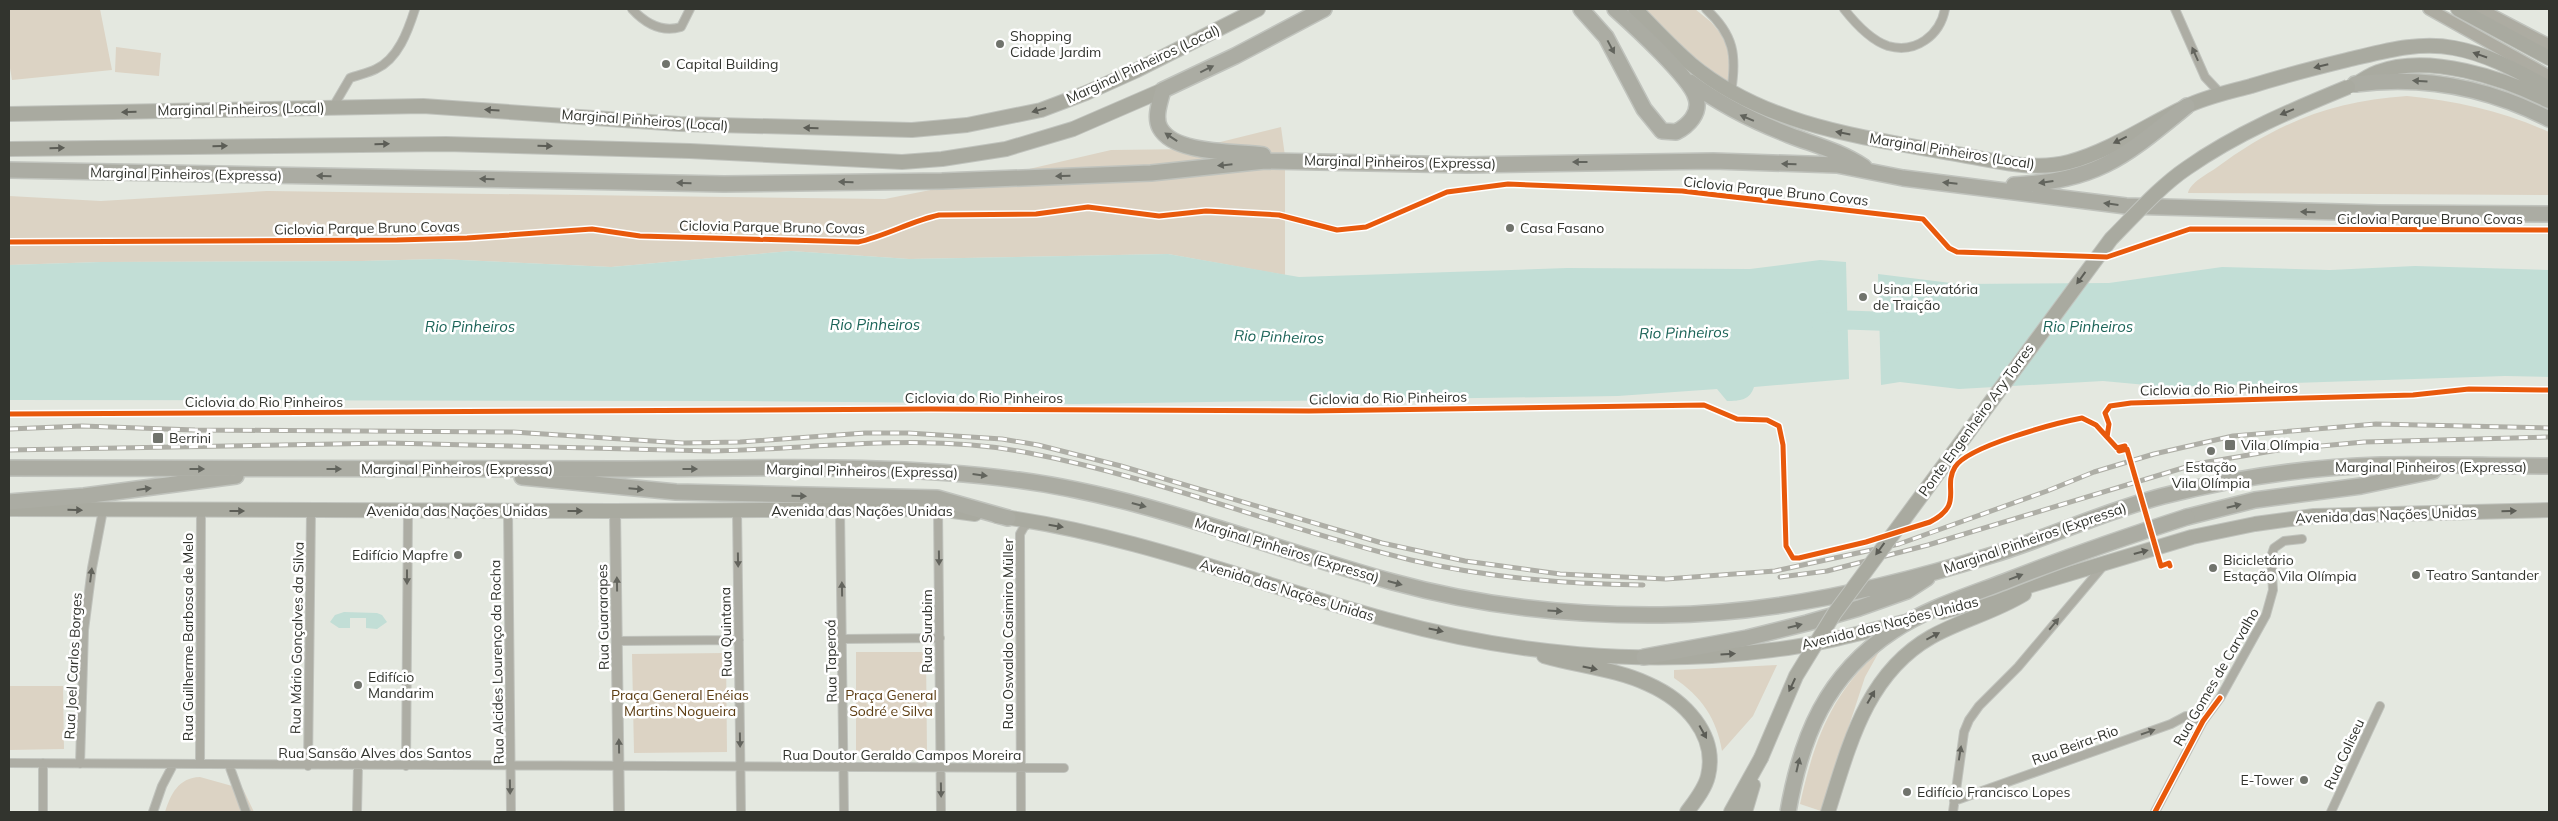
<svg xmlns="http://www.w3.org/2000/svg" width="2558" height="821" viewBox="0 0 2558 821" font-family="Mulish,sans-serif">
  <style>
    .green { fill: #dcd3c4 }
    .water { fill: #c2ded6 }
    .lines { fill: none; stroke-linecap: round; stroke-linejoin: round }
    .river { stroke: #c2ded6; stroke-width: 19 }
    .minor-casing { stroke: #c0c3bd; stroke-width: 10 }
    .tertiary-casing { stroke: #c0c3bd; stroke-width: 12 }
    .secondary-casing { stroke: #c0c3bd; stroke-width: 14 }
    .trunk-casing { stroke: #c0c3bd; stroke-width: 16 }
    .motorway-casing { stroke: #c0c3bd; stroke-width: 18 }
    .minor { stroke: #adada4; stroke-width: 8 }
    .tertiary { stroke: #adada4; stroke-width: 10 }
    .secondary { stroke: #adaca2; stroke-width: 11 }
    .trunk { stroke: #a9aaa0; stroke-width: 14 }
    .motorway { stroke: #abaca3; stroke-width: 15 }
    .rail-casing { stroke: #aeaea6; stroke-width: 5 }
    .rail { stroke: #fff; stroke-width: 3; stroke-dasharray: 9; stroke-linecap: butt }
    .trunk-bridge-casing { stroke: #c0c3bd; stroke-width: 16; stroke-linecap: butt }
    .motorway-bridge-casing { stroke: #c0c3bd; stroke-width: 18; stroke-linecap: butt }
    .trunk-bridge { stroke: #a9aaa0; stroke-width: 14 }
    .motorway-bridge { stroke: #abaca3; stroke-width: 15 }
    .cycleway-casing { stroke: #fff; stroke-width: 8 }
    .cycleway { stroke: #e8590c; stroke-width: 5 }
    .oneway { fill: #62645d }
    .oneway2 { fill: #63645d }
    .oneway3 { fill: #5c5d56 }
    .poi-dot { fill: #70736c; stroke: #fff; stroke-width: 2 }
    .labels { text-anchor: middle; stroke-width: 5; stroke-linejoin: round; paint-order: stroke }
    .poi-label { font-size: 14px; fill: #32342e; stroke: #fff; text-anchor: start }
    .street-label { font-size: 14px; fill: #32342e; stroke: #fff }
    .park-label { font-size: 14px; fill: #5c3c11; stroke: #fff }
    .water-label { font-size: 15px; font-style: italic; fill: #1c6458; stroke: #fff }
  </style>
  <rect width="100%" height="100%" fill="#e4e8e0"/>
  <path class="green" d="M 9,9 L 100,9 L 112,70 L 12,80 L 9,62 Z
    M 1644,9 L 1695,9 L 1711,22 L 1721,34 L 1731,56 L 1728,80 L 1726,82 L 1693,56 Z
    M 116,47 L 161,53 L 159,76 L 115,72 Z
    M 2407,96 C 2457,101 2503,111 2549,132 L 2549,195 L 2188,193 C 2190,183 2207,174 2216,168 C 2277,123 2331,101 2407,96 Z
    M 1281,127 L 1285,156 L 1285,275 L 1168,254 L 909,259 L 791,251 L 611,267 L 439,259 L 362,261 L 101,262 L 9,265 L 9,196 L 101,201 L 267,191 L 885,199 L 986,179 L 1111,150 L 1192,149 Z
    M 1880,650 L 1865,677 L 1821,811 L 1800,804 C 1814,741 1831,694 1880,650 Z
    M 856,652 L 926,652 L 927,754 L 856,754 Z
    M 726,653 L 727,752 L 634,753 L 632,654 Z
    M 1777,665 L 1753,716 L 1722,751 C 1717,719 1701,696 1674,678 L 1674,670 Z
    M 9,686 L 63,686 L 64,749 L 9,750 Z
    M 200,777 L 243,789 L 254,812 L 165,812 C 171,794 178,778 200,777 Z"/>
  <path class="water" d="M 791,251 L 909,259 L 1168,254 L 1299,277 L 1567,268 L 1750,269 L 1820,260 L 1846,262 L 1849,379 L 1754,387 C 1750,400 1740,401 1727,401 L 1717,389 L 1618,396 L 1076,404 L 740,401 L 9,400 L 9,265 L 101,262 L 362,261 L 439,259 L 611,267 Z
    M 2415,266 L 2549,270 L 2549,377 L 2505,376 L 2168,387 L 2103,381 L 1959,389 L 1900,382 L 1881,385 L 1878,274 L 1959,284 L 2109,283 L 2222,267 L 2330,270 Z
    M 344,612 L 377,613 L 382,615 L 387,622 L 377,629 L 366,628 L 366,618 L 350,618 L 350,628 L 339,628 L 330,622 L 335,615 Z"/>
  <g class="lines">
    <path class="river" d="M 1821,323 L 1847,320 L 1903,322"/>
    <defs>
      <path id="minor" d="M 632,9 C 645,23 661,33 681,27 L 690,9
        M 1706,9 C 1734,35 1737,55 1731,92
        M 1844,9 C 1855,23 1870,40 1888,46 C 1916,54 1940,35 1945,9
        M 2175,9 L 2205,77 L 2221,94
        M 333,107 L 350,78 C 358,75 368,73 376,69 C 398,59 408,31 415,9
        M 938,509 L 941,812
        M 840,510 L 844,812
        M 508,511 L 511,812
        M 737,511 L 741,812
        M 843,639 L 940,638
        M 618,641 L 739,640
        M 9,763 L 1064,768
        M 200,763 L 201,511
        M 80,764 L 84,630 L 92,568 L 103,510
        M 229,765 L 246,812
        M 308,766 L 311,511
        M 406,766 L 408,511
        M 1954,801 L 2171,724 L 2186,716 L 2203,721
        M 43,812 L 43,763
        M 153,812 L 162,786 L 173,765
        M 357,812 L 358,766
        M 1021,812 L 1020,534 L 1024,527 L 1031,522
        M 1953,812 L 1964,732 L 1969,720 L 1979,706 L 2018,667 L 2104,565
        M 2155,812 L 2203,721 L 2220,698 L 2266,615 L 2273,590 L 2271,557 L 2274,548 L 2284,541 L 2302,539
        M 2331,812 L 2380,706"/>
      <path id="tertiary" d="M 615,511 L 619,812"/>
      <path id="secondary" d="M 2429,9 L 2549,76
        M 2480,9 L 2549,45"/>
      <path id="trunk" d="M 1635,9 C 1653,27 1671,47 1691,64 C 1764,125 1861,137 1951,153 C 1988,159 2031,172 2069,162 C 2110,151 2147,125 2185,107 C 2205,97 2229,92 2251,86 C 2283,76 2314,68 2347,60 C 2382,52 2417,41 2454,48 C 2488,54 2519,72 2549,88
        M 2458,9 L 2549,58
        M 2355,85 C 2362,80 2370,75 2378,72 C 2429,53 2503,78 2549,101
        M 9,114 L 423,106 L 680,124 L 912,130 L 967,125 L 1041,110 L 1086,93 L 1135,71 L 1258,9
        M 9,149 L 446,144 L 690,151 L 902,162 L 942,159 L 1006,149 L 1073,129 L 1163,90
        M 9,509 L 615,511 L 938,509 L 975,514
        M 997,516 C 1131,534 1258,584 1388,620 C 1512,654 1645,667 1772,650 C 1817,645 1861,633 1904,622
        M 1942,612 L 2192,537 L 2255,524 L 2314,516 L 2549,510
        M 1544,656 C 1578,666 1616,669 1648,684 C 1684,700 1718,734 1708,776 C 1705,789 1695,801 1687,812
        M 1731,812 L 1761,758
        M 1745,812 L 1753,785
        M 1828,812 C 1849,746 1866,674 1931,637 C 1961,620 1995,612 2024,594"/>
      <path id="motorway" d="M 1581,9 L 1606,37 L 1644,109 L 1662,131 L 1676,132 C 1688,126 1701,113 1696,98 C 1691,78 1633,25 1615,9
        M 1690,82 C 1721,105 1753,121 1789,135 C 1815,145 1840,151 1864,167
        M 2355,84 C 2424,75 2487,87 2549,119
        M 1263,155 C 1237,151 1175,155 1160,128 C 1154,117 1160,102 1163,90 L 1235,56 L 1324,9
        M 9,170 L 724,184 L 942,181 L 1151,173 L 1265,161 L 1467,165 L 1713,161 L 1837,165 L 1903,178 L 2126,206 L 2378,213 L 2549,214
        M 2014,185 C 2099,180 2123,158 2187,106
        M 9,468 C 212,469 415,469 617,469 C 751,469 886,462 1018,480 C 1147,497 1268,548 1393,582 C 1480,606 1571,616 1662,615 C 1773,614 1887,588 1992,555 C 2050,537 2105,511 2163,496 C 2234,478 2308,467 2381,465 C 2437,464 2493,466 2549,466
        M 522,477 L 676,492 L 937,498 L 1008,518
        M 9,502 L 84,496 L 236,476
        M 2187,517 L 2255,500 L 2361,486 L 2433,471
        M 1644,657 L 1747,638 L 1807,623 L 1859,608 L 1907,591 L 1927,578"/>
    </defs>
    <use href="#minor" class="minor-casing"/>
    <use href="#tertiary" class="tertiary-casing"/>
    <use href="#secondary" class="secondary-casing"/>
    <use href="#trunk" class="trunk-casing"/>
    <use href="#motorway" class="motorway-casing"/>
    <use href="#minor" class="minor"/>
    <use href="#tertiary" class="tertiary"/>
    <use href="#secondary" class="secondary"/>
    <use href="#trunk" class="trunk"/>
    <use href="#motorway" class="motorway"/>
    <defs>
      <path id="rail" d="M 9,429 L 82,426 L 195,430 L 513,432 L 683,443 L 740,442 L 865,433 L 908,433 L 1002,439 L 1038,445 L 1121,466 L 1382,543 L 1465,561 L 1560,574 L 1666,579 L 1775,571 L 1899,544 L 2047,491 L 2094,472 L 2154,454 L 2233,436 L 2376,424 L 2549,428
        M 9,450 L 389,443 L 710,451 C 817,449 923,432 1029,453 C 1159,478 1283,529 1411,560 C 1488,578 1565,584 1643,585
        M 1780,577 L 1827,571 L 1928,545 L 2196,464 L 2278,450 L 2364,442 L 2549,437"/>
    </defs>
    <use href="#rail" class="rail-casing"/>
    <use href="#rail" class="rail"/>
    <defs>
      <path id="trunk-bridge" d="M 1761,758 L 1796,676 L 1834,614 L 2111,239 C 2135,215 2159,187 2187,168 C 2237,133 2292,110 2348,87"/>
      <path id="motorway-bridge" d="M 1788,812 C 1801,737 1826,675 1893,631 C 1926,609 1967,596 2004,582 C 2064,558 2125,537 2187,517"/>
    </defs>
    <use href="#trunk-bridge" class="trunk-bridge-casing"/>
    <use href="#motorway-bridge" class="motorway-bridge-casing"/>
    <use href="#trunk-bridge" class="trunk-bridge"/>
    <use href="#motorway-bridge" class="motorway-bridge"/>
    <defs>
      <path id="cycleway" d="M 9,242 L 397,240 L 467,238 L 592,229 L 640,236 L 858,242 C 886,236 911,221 939,215 L 1036,214 L 1088,207 L 1159,216 L 1206,211 L 1279,215 L 1337,230 L 1366,227 L 1447,192 L 1508,184 L 1682,191 L 1923,219 L 1949,248 L 1957,252 L 2107,257 L 2190,229 L 2549,230
        M 9,414 L 931,409 L 1309,411 L 1704,405 L 1737,419 L 1767,420 L 1779,426 L 1783,445 L 1786,546 L 1793,558 L 1799,558 L 1866,542 L 1930,522 C 1965,504 1942,488 1955,467 C 1968,446 2056,423 2082,418 L 2096,425 L 2117,448 L 2125,446 L 2119,451 L 2127,449 L 2161,566 L 2169,563 L 2170,566
        M 2107,437 L 2109,424 L 2105,413 L 2110,406 L 2131,403 L 2413,395 L 2469,389 L 2549,390
        M 2155,812 L 2203,721 L 2220,698"/>
    </defs>
    <use href="#cycleway" class="cycleway-casing"/>
    <use href="#cycleway" class="cycleway"/>
  </g>
  <defs><path id="oneway-solid" d="M-6-.8H1V-3.2L6.5 0L1 3.2V.8H-6Z" transform="scale(1.25)"/></defs>
  <g class="oneway">
    <use href="#oneway-solid" transform="translate(1611 47) rotate(62)"/>
    <use href="#oneway-solid" transform="translate(1207 69) rotate(-26)"/>
    <use href="#oneway-solid" transform="translate(2420 81) rotate(-177)"/>
    <use href="#oneway-solid" transform="translate(1747 118) rotate(-157)"/>
    <use href="#oneway-solid" transform="translate(1171 137) rotate(-146)"/>
    <use href="#oneway-solid" transform="translate(1580 162) rotate(180)"/>
    <use href="#oneway-solid" transform="translate(1789 164) rotate(-178)"/>
    <use href="#oneway-solid" transform="translate(1225 165) rotate(174)"/>
    <use href="#oneway-solid" transform="translate(324 176) rotate(-179)"/>
    <use href="#oneway-solid" transform="translate(1063 176) rotate(178)"/>
    <use href="#oneway-solid" transform="translate(487 179) rotate(-179)"/>
    <use href="#oneway-solid" transform="translate(846 182) rotate(-179)"/>
    <use href="#oneway-solid" transform="translate(2046 182) rotate(172)"/>
    <use href="#oneway-solid" transform="translate(684 183) rotate(-179)"/>
    <use href="#oneway-solid" transform="translate(1950 183) rotate(-174)"/>
    <use href="#oneway-solid" transform="translate(2111 204) rotate(-173)"/>
    <use href="#oneway-solid" transform="translate(2308 212) rotate(-179)"/>
    <use href="#oneway-solid" transform="translate(197 469)"/>
    <use href="#oneway-solid" transform="translate(334 469)"/>
    <use href="#oneway-solid" transform="translate(690 469)"/>
    <use href="#oneway-solid" transform="translate(980 475) rotate(7)"/>
    <use href="#oneway-solid" transform="translate(144 489) rotate(-7)"/>
    <use href="#oneway-solid" transform="translate(636 489) rotate(5)"/>
    <use href="#oneway-solid" transform="translate(799 496) rotate(2)"/>
    <use href="#oneway-solid" transform="translate(1139 505) rotate(15)"/>
    <use href="#oneway-solid" transform="translate(2234 506) rotate(-14)"/>
    <use href="#oneway-solid" transform="translate(2016 577) rotate(-21)"/>
    <use href="#oneway-solid" transform="translate(1395 583) rotate(15)"/>
    <use href="#oneway-solid" transform="translate(1555 611) rotate(4)"/>
    <use href="#oneway-solid" transform="translate(1795 626) rotate(-14)"/>
    <use href="#oneway-solid" transform="translate(1798 765) rotate(-77)"/>
  </g>
  <g class="oneway2">
    <use href="#oneway-solid" transform="translate(2195 54) rotate(-114)"/>
    <use href="#oneway-solid" transform="translate(939 558) rotate(89)"/>
    <use href="#oneway-solid" transform="translate(738 560) rotate(89)"/>
    <use href="#oneway-solid" transform="translate(91 575) rotate(-83)"/>
    <use href="#oneway-solid" transform="translate(407 577) rotate(90)"/>
    <use href="#oneway-solid" transform="translate(617 584) rotate(-91)"/>
    <use href="#oneway-solid" transform="translate(842 589) rotate(-91)"/>
    <use href="#oneway-solid" transform="translate(2054 624) rotate(-50)"/>
    <use href="#oneway-solid" transform="translate(2148 732) rotate(-19)"/>
    <use href="#oneway-solid" transform="translate(740 740) rotate(89)"/>
    <use href="#oneway-solid" transform="translate(619 746) rotate(-91)"/>
    <use href="#oneway-solid" transform="translate(1960 753) rotate(-81)"/>
    <use href="#oneway-solid" transform="translate(510 787) rotate(89)"/>
    <use href="#oneway-solid" transform="translate(941 790) rotate(89)"/>
  </g>
  <g class="oneway3">
    <use href="#oneway-solid" transform="translate(2480 55) rotate(-161)"/>
    <use href="#oneway-solid" transform="translate(2321 66) rotate(166)"/>
    <use href="#oneway-solid" transform="translate(492 110) rotate(-176)"/>
    <use href="#oneway-solid" transform="translate(1039 110) rotate(164)"/>
    <use href="#oneway-solid" transform="translate(129 112) rotate(179)"/>
    <use href="#oneway-solid" transform="translate(2287 112) rotate(158)"/>
    <use href="#oneway-solid" transform="translate(811 128) rotate(-178)"/>
    <use href="#oneway-solid" transform="translate(1843 133) rotate(-169)"/>
    <use href="#oneway-solid" transform="translate(2120 140) rotate(154)"/>
    <use href="#oneway-solid" transform="translate(382 144) rotate(-1)"/>
    <use href="#oneway-solid" transform="translate(220 146) rotate(-1)"/>
    <use href="#oneway-solid" transform="translate(545 146) rotate(2)"/>
    <use href="#oneway-solid" transform="translate(57 148) rotate(-1)"/>
    <use href="#oneway-solid" transform="translate(2081 278) rotate(126)"/>
    <use href="#oneway-solid" transform="translate(75 510) rotate(1)"/>
    <use href="#oneway-solid" transform="translate(237 511)"/>
    <use href="#oneway-solid" transform="translate(575 511)"/>
    <use href="#oneway-solid" transform="translate(2509 511) rotate(-2)"/>
    <use href="#oneway-solid" transform="translate(1056 526) rotate(9)"/>
    <use href="#oneway-solid" transform="translate(1880 549) rotate(126)"/>
    <use href="#oneway-solid" transform="translate(2141 552) rotate(-15)"/>
    <use href="#oneway-solid" transform="translate(1436 630) rotate(12)"/>
    <use href="#oneway-solid" transform="translate(1933 636) rotate(-28)"/>
    <use href="#oneway-solid" transform="translate(1728 654) rotate(-4)"/>
    <use href="#oneway-solid" transform="translate(1590 668) rotate(12)"/>
    <use href="#oneway-solid" transform="translate(1792 685) rotate(115)"/>
    <use href="#oneway-solid" transform="translate(1871 697) rotate(-60)"/>
    <use href="#oneway-solid" transform="translate(1703 732) rotate(61)"/>
  </g>
  <g class="poi-dot">
    <circle cx="1000" cy="44" r="5"/>
    <circle cx="666" cy="64" r="5"/>
    <circle cx="1510" cy="228" r="5"/>
    <circle cx="1863" cy="297" r="5"/>
    <rect x="152" y="432" width="12" height="12" rx="2.5"/>
    <rect x="2224" y="439" width="12" height="12" rx="2.5"/>
    <circle cx="2211" cy="451" r="5"/>
    <circle cx="458" cy="555" r="5"/>
    <circle cx="2213" cy="568" r="5"/>
    <circle cx="2416" cy="575" r="5"/>
    <circle cx="358" cy="685" r="5"/>
    <circle cx="2304" cy="780" r="5"/>
    <circle cx="1907" cy="792" r="5"/>
  </g>
  <g class="labels">
    <g class="poi-label">
      <text x="1010" y="41">Shopping<tspan x="1010" dy="16">Cidade Jardim</tspan></text>
      <text x="676" y="69">Capital Building</text>
      <text x="1520" y="233">Casa Fasano</text>
      <text x="1873" y="294">Usina Elevatória<tspan x="1873" dy="16">de Traição</tspan></text>
      <text x="169" y="443">Berrini</text>
      <text x="2241" y="450">Vila Olímpia</text>
      <text x="2211" y="472" text-anchor="middle">Estação<tspan x="2211" dy="16">Vila Olímpia</tspan></text>
      <text x="448" y="560" text-anchor="end">Edifício Mapfre</text>
      <text x="2223" y="565">Bicicletário<tspan x="2223" dy="16">Estação Vila Olímpia</tspan></text>
      <text x="2426" y="580">Teatro Santander</text>
      <text x="368" y="682">Edifício<tspan x="368" dy="16">Mandarim</tspan></text>
      <text x="2294" y="785" text-anchor="end">E-Tower</text>
      <text x="1917" y="797">Edifício Francisco Lopes</text>
    </g>
    <g class="street-label">
      <text transform="translate(1143 64) rotate(-25)" y="5">Marginal Pinheiros (Local)</text>
      <text transform="translate(241 109) rotate(-1)" y="5">Marginal Pinheiros (Local)</text>
      <text transform="translate(645 120) rotate(4)" y="5">Marginal Pinheiros (Local)</text>
      <text transform="translate(1952 151) rotate(9)" y="5">Marginal Pinheiros (Local)</text>
      <text transform="translate(1400 162) rotate(1)" y="5">Marginal Pinheiros (Expressa)</text>
      <text transform="translate(186 174) rotate(1)" y="5">Marginal Pinheiros (Expressa)</text>
      <text transform="translate(1776 191) rotate(6)" y="5">Ciclovia Parque Bruno Covas</text>
      <text x="2430" y="224">Ciclovia Parque Bruno Covas</text>
      <text transform="translate(772 227) rotate(1)" y="5">Ciclovia Parque Bruno Covas</text>
      <text transform="translate(367 228) rotate(-1)" y="5">Ciclovia Parque Bruno Covas</text>
      <text transform="translate(2219 389) rotate(-1)" y="5">Ciclovia do Rio Pinheiros</text>
      <text x="984" y="403">Ciclovia do Rio Pinheiros</text>
      <text transform="translate(1388 398) rotate(-1)" y="5">Ciclovia do Rio Pinheiros</text>
      <text x="264" y="407">Ciclovia do Rio Pinheiros</text>
      <text transform="translate(1976 420) rotate(-54)" y="5">Ponte Engenheiro Ary Torres</text>
      <text x="2431" y="472">Marginal Pinheiros (Expressa)</text>
      <text x="457" y="474">Marginal Pinheiros (Expressa)</text>
      <text transform="translate(862 471) rotate(1)" y="5">Marginal Pinheiros (Expressa)</text>
      <text x="457" y="516">Avenida das Nações Unidas</text>
      <text x="862" y="516">Avenida das Nações Unidas</text>
      <text transform="translate(2386 515) rotate(-2)" y="5">Avenida das Nações Unidas</text>
      <text transform="translate(2035 538) rotate(-19)" y="5">Marginal Pinheiros (Expressa)</text>
      <text transform="translate(1287 550) rotate(17)" y="5">Marginal Pinheiros (Expressa)</text>
      <text transform="translate(1287 590) rotate(17)" y="5">Avenida das Nações Unidas</text>
      <text transform="translate(603 617) rotate(-91)" y="5">Rua Guararapes</text>
      <text transform="translate(1890 623) rotate(-14)" y="5">Avenida das Nações Unidas</text>
      <text transform="translate(927 631) rotate(-90)" y="5">Rua Surubim</text>
      <text transform="translate(726 632) rotate(-91)" y="5">Rua Quintana</text>
      <text transform="translate(1008 634) rotate(-90)" y="5">Rua Oswaldo Casimiro Müller</text>
      <text transform="translate(188 637) rotate(-90)" y="5">Rua Guilherme Barbosa de Melo</text>
      <text transform="translate(297 638) rotate(-89)" y="5">Rua Mário Gonçalves da Silva</text>
      <text transform="translate(831 661) rotate(-91)" y="5">Rua Taperoá</text>
      <text transform="translate(497 662) rotate(-91)" y="5">Rua Alcides Lourenço da Rocha</text>
      <text transform="translate(73 666) rotate(-87)" y="5">Rua Joel Carlos Borges</text>
      <text transform="translate(2216 677) rotate(-60)" y="5">Rua Gomes de Carvalho</text>
      <text transform="translate(2075 745) rotate(-20)" y="5">Rua Beira-Rio</text>
      <text x="375" y="758">Rua Sansão Alves dos Santos</text>
      <text transform="translate(2344 754) rotate(-65)" y="5">Rua Coliseu</text>
      <text x="902" y="760">Rua Doutor Geraldo Campos Moreira</text>
    </g>
    <g class="park-label">
      <text x="680" y="700">Praça General Enéias<tspan x="680" dy="16">Martins Nogueira</tspan></text>
      <text x="891" y="700">Praça General<tspan x="891" dy="16">Sodré e Silva</tspan></text>
    </g>
    <g class="water-label">
      <text x="875" y="330">Rio Pinheiros</text>
      <text x="470" y="332">Rio Pinheiros</text>
      <text x="2088" y="332">Rio Pinheiros</text>
      <text transform="translate(1684 333) rotate(-1)" y="5">Rio Pinheiros</text>
      <text transform="translate(1279 337) rotate(2)" y="5">Rio Pinheiros</text>
    </g>
  </g>
  <rect width="2558" height="821" fill="none" stroke="#32342e" stroke-width="20"/>
</svg>
